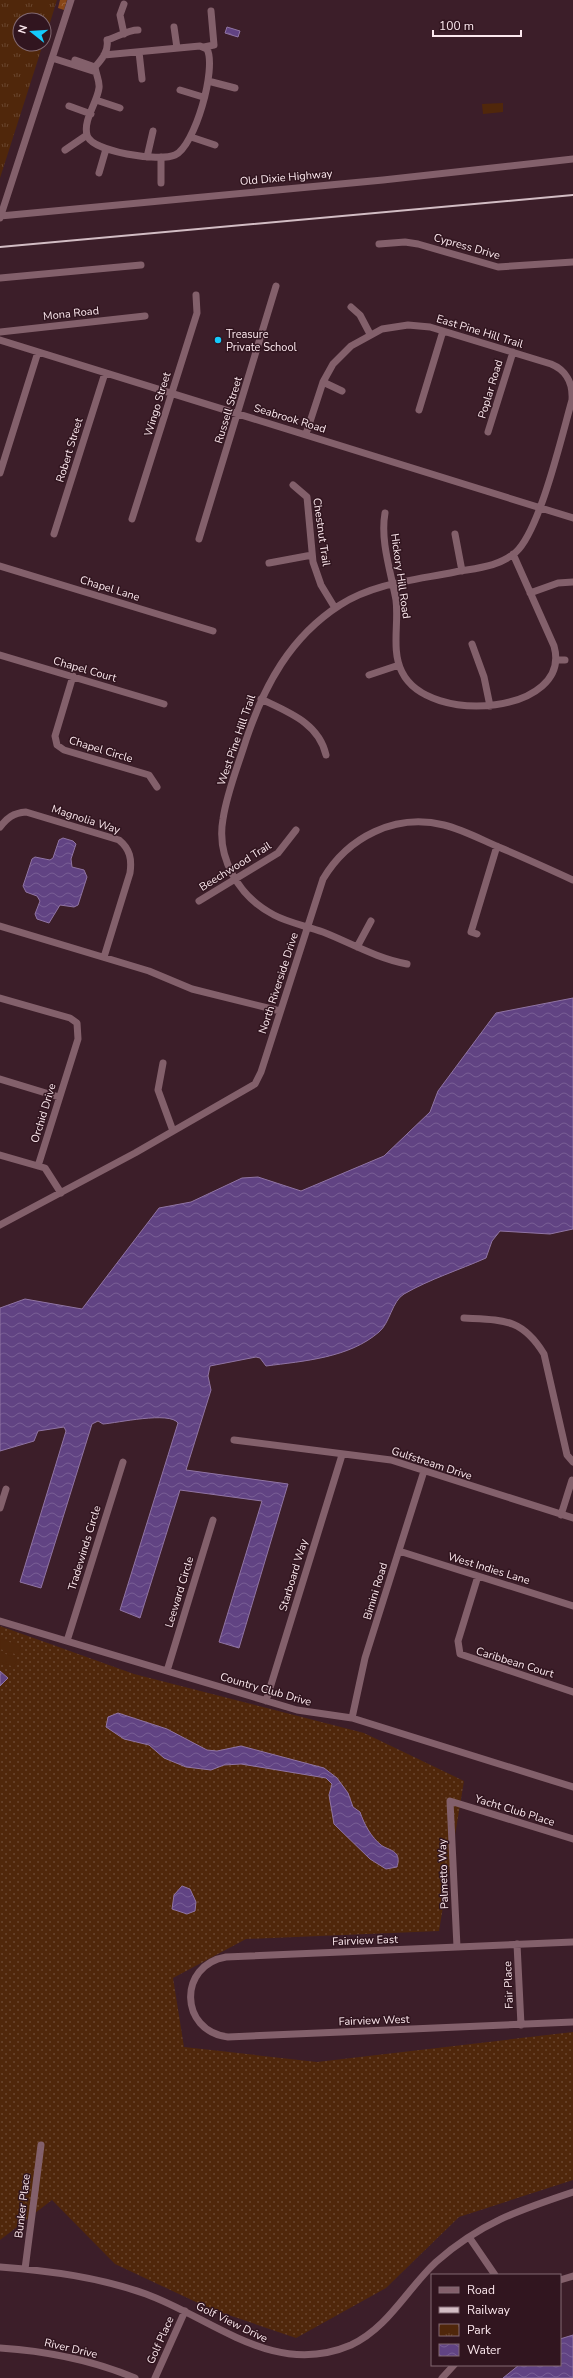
<svg xmlns="http://www.w3.org/2000/svg" width="573" height="2378" viewBox="0 0 573 2378" font-family="'Nunito Sans',sans-serif">
  <style>
    .grass { fill: url(#grass-dots) }
    .forest { fill: url(#forest-crowns) }
    .park { fill: url(#park-tufts) }
    .garden { fill: #50270b }
    .water { fill: url(#water-waves); stroke: #9074a3 }
    .lines { fill: none; stroke-linecap: round; stroke-linejoin: round }
    .minor { stroke: #83606b; stroke-width: 7 }
    .rail { stroke: #d3bdc4; stroke-width: 2 }
    .poi-dot { fill: #14cafb; stroke: #31151f; stroke-width: 1.5 }
    .labels { text-anchor: middle; stroke-width: 3; stroke-linejoin: round; paint-order: stroke }
    .street-label { font-size: 11px; fill: #fce8ee; stroke: #31151f }
    .poi-label { font-size: 11px; fill: #fce8ee; stroke: #31151f; text-anchor: start }
  </style>
  <defs>
    <pattern id="grass-dots" width="8" height="8" patternUnits="userSpaceOnUse"><rect width="8" height="8" fill="#50270b"/><path d="M2 2h.1M6 6h.1" fill="none" stroke="#6a462f" stroke-width="1.8" stroke-linecap="round"/></pattern>
    <pattern id="forest-crowns" width="20" height="18" patternUnits="userSpaceOnUse"><rect width="20" height="18" fill="#884617"/><path d="M2 6a3 3 0 1 1 6 0M12 15a3 3 0 1 1 6 0" fill="none" stroke="#9a6139"/></pattern>
    <pattern id="park-tufts" width="24" height="20" patternUnits="userSpaceOnUse"><rect width="24" height="20" fill="#50270b"/><path d="M3 7l-1-3M5 7V3M7 7l1-3M15 17l-1-3M17 17v-4M19 17l1-3" fill="none" stroke="#6a462f"/></pattern>
    <pattern id="water-waves" width="16" height="10" patternUnits="userSpaceOnUse"><rect width="16" height="10" fill="#614383"/><path d="M0 5q4-4 8 0t8 0" fill="none" stroke="#795e95"/></pattern>
  </defs>
  <rect width="100%" height="100%" fill="#3c1e29"/>
  <path class="grass" d="M 0,1626 L 134,1674 L 364,1733 L 464,1781 L 439,1931 L 246,1939 L 173,1978 L 184,2047 L 317,2062 L 573,2032 L 573,2180 L 459,2217 L 386,2288 L 296,2338 L 211,2309 L 115,2264 L 52,2200 L 0,2240 Z"/>
  <path class="forest" d="M 60,0 L 67,0 L 64,10 L 58,8 Z"/>
  <path class="park" d="M 0,0 L 57,0 L 44,42 L 44,20 L 20,20 L 20,44 L 43,44 L 0,178 Z"/>
  <path class="garden" d="M 503,103 L 503,112 L 483,114 L 482,104 Z
    M 1,1639 L 21,1646 L 18,1655 L 0,1649 Z
    M 0,1652 L 17,1658 L 14,1667 L 0,1662 Z"/>
  <path class="water" d="M 227,27 L 240,31 L 238,37 L 225,33 Z
    M 63,838 L 73,841 L 76,844 L 71,859 L 72,867 L 84,870 L 87,877 L 78,905 L 74,907 L 60,905 L 49,923 L 37,919 L 35,914 L 40,901 L 37,896 L 26,892 L 23,886 L 32,859 L 35,857 L 50,860 L 53,858 L 59,840 Z
    M 573,998 L 573,1229 L 550,1234 L 500,1231 L 492,1241 L 486,1258 C 459,1270 430,1279 404,1294 C 392,1301 390,1323 379,1332 C 349,1358 304,1361 266,1366 L 260,1358 L 256,1357 L 210,1366 L 208,1376 L 211,1390 L 186,1470 L 288,1484 L 239,1648 L 219,1642 L 262,1501 L 180,1490 L 140,1618 L 120,1610 L 178,1423 C 170,1411 117,1423 103,1424 L 98,1421 L 92,1424 L 41,1588 L 20,1582 L 66,1431 L 64,1427 L 38,1431 L 34,1441 L 0,1451 L 0,1308 L 25,1299 L 82,1309 L 159,1208 L 191,1202 L 242,1178 L 258,1177 L 301,1191 L 384,1156 L 430,1112 L 438,1091 L 496,1013 Z
    M 0,1671 L 8,1678 L 0,1686 Z
    M 118,1713 L 167,1729 L 207,1750 L 217,1751 L 241,1746 L 324,1768 L 337,1778 L 348,1793 L 353,1807 L 360,1812 C 364,1824 371,1837 381,1845 C 386,1849 393,1849 397,1855 C 399,1859 398,1863 397,1867 L 386,1869 L 370,1859 L 334,1824 L 329,1795 L 332,1784 L 326,1778 L 241,1764 L 224,1765 L 211,1770 L 186,1767 L 164,1758 L 149,1745 L 124,1739 L 106,1727 L 108,1717 Z
    M 182,1886 L 190,1889 L 196,1902 L 195,1911 L 187,1914 L 172,1909 L 174,1895 Z
    M 573,2335 L 573,2378 L 503,2378 L 519,2365 L 560,2365 L 560,2339 Z"/>
  <g class="lines">
    <path class="minor" d="M 124,4 L 120,15 L 124,34
      M 174,27 L 177,48
      M 204,47 L 214,45 L 211,11
      M 139,52 L 142,79
      M 104,55 L 200,46 L 207,49 C 217,68 195,146 175,155 C 160,162 91,152 87,135 C 83,120 97,103 99,88 C 100,81 96,75 95,67 C 102,59 109,51 107,40 C 118,37 127,30 138,30
      M 52,58 L 96,72
      M 75,60 L 95,67
      M 208,81 L 235,88
      M 180,90 L 203,97
      M 96,100 L 120,108
      M 69,106 L 91,114
      M 191,137 L 215,145
      M 65,150 L 87,135
      M 147,157 L 153,131
      M 99,173 L 106,149
      M 161,183 L 161,157
      M 0,216 L 383,180 L 573,159
      M 0,218 L 71,0
      M 379,244 L 405,242 L 418,244 L 498,267 L 573,262
      M 0,278 L 141,265
      M 351,307 L 360,315 L 370,334
      M 0,332 L 145,316
      M 0,340 L 573,518
      M 323,382 L 342,391
      M 419,410 L 443,331
      M 488,432 L 513,352
      M 306,434 L 323,382 L 333,364 L 351,346 L 382,329 L 408,325 L 430,327 L 551,364 C 566,370 573,383 572,400 C 562,435 540,530 516,552 C 499,567 476,568 455,572 C 416,580 374,583 340,605 C 290,637 264,686 246,740 C 238,766 227,792 223,819 C 216,858 239,897 274,915 C 289,923 307,926 323,932 C 351,943 376,958 407,964
      M 0,473 L 38,352
      M 293,485 L 307,497 L 313,562 L 321,585 L 335,608
      M 385,513 C 380,541 391,572 396,600 C 399,623 391,651 402,672 C 429,727 573,713 554,646 L 513,554
      M 132,519 L 197,313 L 196,295
      M 54,534 L 105,373
      M 455,534 L 462,571
      M 199,539 L 276,286
      M 269,563 L 312,555
      M 0,566 L 213,631
      M 530,593 L 558,583 L 573,582
      M 472,644 L 484,677 L 490,706
      M 0,655 L 164,704
      M 556,660 L 565,660
      M 369,675 L 399,665
      M 73,676 L 55,736 L 57,745 L 64,750 L 149,775 L 157,787
      M 261,699 C 288,712 319,723 326,755
      M 0,827 C 7,818 13,813 26,812 L 119,840 C 130,849 132,859 130,873 L 104,957
      M 199,901 L 278,853 L 296,830
      M 0,926 L 149,971 L 192,989 L 280,1011
      M 477,934 L 471,932 L 497,846
      M 357,947 L 371,921
      M 0,998 L 70,1018 L 77,1023 L 78,1039 L 38,1166
      M 163,1063 L 158,1090 L 173,1131
      M 0,1079 L 59,1097
      M 0,1155 L 45,1168 L 61,1193
      M 0,1225 L 135,1153 L 255,1084 L 261,1072 L 323,879 C 348,837 395,813 444,825 C 464,830 482,840 501,848 C 525,858 549,869 573,880
      M 464,1318 C 503,1320 522,1318 544,1354 L 567,1455 L 573,1462
      M 234,1440 L 391,1460 L 573,1518
      M 0,1508 L 6,1489
      M 561,1515 L 572,1480
      M 399,1551 L 573,1606
      M 478,1576 L 458,1641 L 460,1654 L 573,1692
      M 0,1621 L 297,1710 L 352,1718 L 573,1787
      M 67,1641 L 123,1462
      M 167,1671 L 213,1520
      M 266,1701 L 342,1455
      M 352,1718 L 365,1658 L 424,1471
      M 573,1942 L 226,1957 C 178,1965 179,2031 228,2037 L 573,2022
      M 517,1944 L 521,2025
      M 457,1947 L 450,1801 L 573,1839
      M 469,2237 L 495,2275
      M 0,2267 C 50,2271 99,2277 146,2294 C 214,2319 274,2378 351,2345 C 388,2328 407,2289 436,2262 C 480,2223 519,2210 573,2192
      M 25,2269 L 41,2145
      M 560,2280 L 573,2276
      M 0,2348 C 46,2351 92,2360 135,2378
      M 155,2378 L 185,2311
      M 442,2378 L 454,2365"/>
    <path class="rail" d="M 0,247 L 573,195"/>
  </g>
  <circle class="poi-dot" cx="218" cy="340" r="4"/>
  <g class="labels">
    <g class="street-label">
      <text transform="translate(286 177) rotate(-5)" y="4">Old Dixie Highway</text>
      <text transform="translate(467 246) rotate(16)" y="4">Cypress Drive</text>
      <text transform="translate(71 313) rotate(-6)" y="4">Mona Road</text>
      <text transform="translate(480 331) rotate(17)" y="4">East Pine Hill Trail</text>
      <text transform="translate(490 389) rotate(-73)" y="4">Poplar Road</text>
      <text transform="translate(157 404) rotate(-73)" y="4">Wingo Street</text>
      <text transform="translate(228 410) rotate(-73)" y="4">Russell Street</text>
      <text transform="translate(290 418) rotate(17)" y="4">Seabrook Road</text>
      <text transform="translate(69 450) rotate(-73)" y="4">Robert Street</text>
      <text transform="translate(322 532) rotate(82)" y="4">Chestnut Trail</text>
      <text transform="translate(401 576) rotate(82)" y="4">Hickory Hill Road</text>
      <text transform="translate(110 588) rotate(17)" y="4">Chapel Lane</text>
      <text transform="translate(85 669) rotate(16)" y="4">Chapel Court</text>
      <text transform="translate(236 740) rotate(-71)" y="4">West Pine Hill Trail</text>
      <text transform="translate(101 749) rotate(17)" y="4">Chapel Circle</text>
      <text transform="translate(86 819) rotate(18)" y="4">Magnolia Way</text>
      <text transform="translate(235 866) rotate(-32)" y="4">Beechwood Trail</text>
      <text transform="translate(278 983) rotate(-72)" y="4">North Riverside Drive</text>
      <text transform="translate(43 1113) rotate(-73)" y="4">Orchid Drive</text>
      <text transform="translate(432 1463) rotate(18)" y="4">Gulfstream Drive</text>
      <text transform="translate(84 1548) rotate(-73)" y="4">Tradewinds Circle</text>
      <text transform="translate(489 1568) rotate(17)" y="4">West Indies Lane</text>
      <text transform="translate(293 1575) rotate(-73)" y="4">Starboard Way</text>
      <text transform="translate(375 1591) rotate(-73)" y="4">Bimini Road</text>
      <text transform="translate(179 1592) rotate(-73)" y="4">Leeward Circle</text>
      <text transform="translate(515 1662) rotate(17)" y="4">Caribbean Court</text>
      <text transform="translate(266 1689) rotate(16)" y="4">Country Club Drive</text>
      <text transform="translate(515 1810) rotate(17)" y="4">Yacht Club Place</text>
      <text transform="translate(443 1874) rotate(-92)" y="4">Palmetto Way</text>
      <text transform="translate(365 1940) rotate(-2)" y="4">Fairview East</text>
      <text transform="translate(508 1985) rotate(-92)" y="4">Fair Place</text>
      <text transform="translate(374 2020) rotate(-2)" y="4">Fairview West</text>
      <text transform="translate(22 2206) rotate(-83)" y="4">Bunker Place</text>
      <text transform="translate(232 2322) rotate(26)" y="4">Golf View Drive</text>
      <text transform="translate(160 2340) rotate(-66)" y="4">Golf Place</text>
      <text transform="translate(71 2348) rotate(13)" y="4">River Drive</text>
    </g>
    <g class="poi-label">
      <text x="226" y="338">Treasure<tspan x="226" dy="13">Private School</tspan></text>
    </g>
  </g>
  <rect x="431" y="2274" width="130" height="92" fill="#31151f" stroke="#826972"/>
  <rect x="439" y="2287" width="20" height="6" fill="#83606b" stroke="#826972"/>
  <text x="467" y="2294" font-size="12" fill="#fce8ee">Road</text>
  <rect x="439" y="2307" width="20" height="6" fill="#d3bdc4" stroke="#826972"/>
  <text x="467" y="2314" font-size="12" fill="#fce8ee">Railway</text>
  <rect x="439" y="2324" width="20" height="12" fill="url(#park-tufts)" stroke="#826972"/>
  <text x="467" y="2334" font-size="12" fill="#fce8ee">Park</text>
  <rect x="439" y="2344" width="20" height="12" fill="url(#water-waves)" stroke="#826972"/>
  <text x="467" y="2354" font-size="12" fill="#fce8ee">Water</text>
  <g transform="translate(32 32) rotate(287)"><circle r="19" fill="#31151f" stroke="#826972"/>
  <path d="M0-3L7 15L0 10L-7 15Z" fill="#14cafb"/>
  <text y="-6" font-size="11" font-weight="bold" text-anchor="middle" fill="#fce8ee">N</text>
  </g>
  <path d="M433 30v6h88v-6" fill="none" stroke="#fce8ee" stroke-width="2"/>
  <text x="439" y="30" font-size="12" fill="#fce8ee" stroke="#31151f" stroke-width="3" paint-order="stroke">100 m</text>
</svg>
